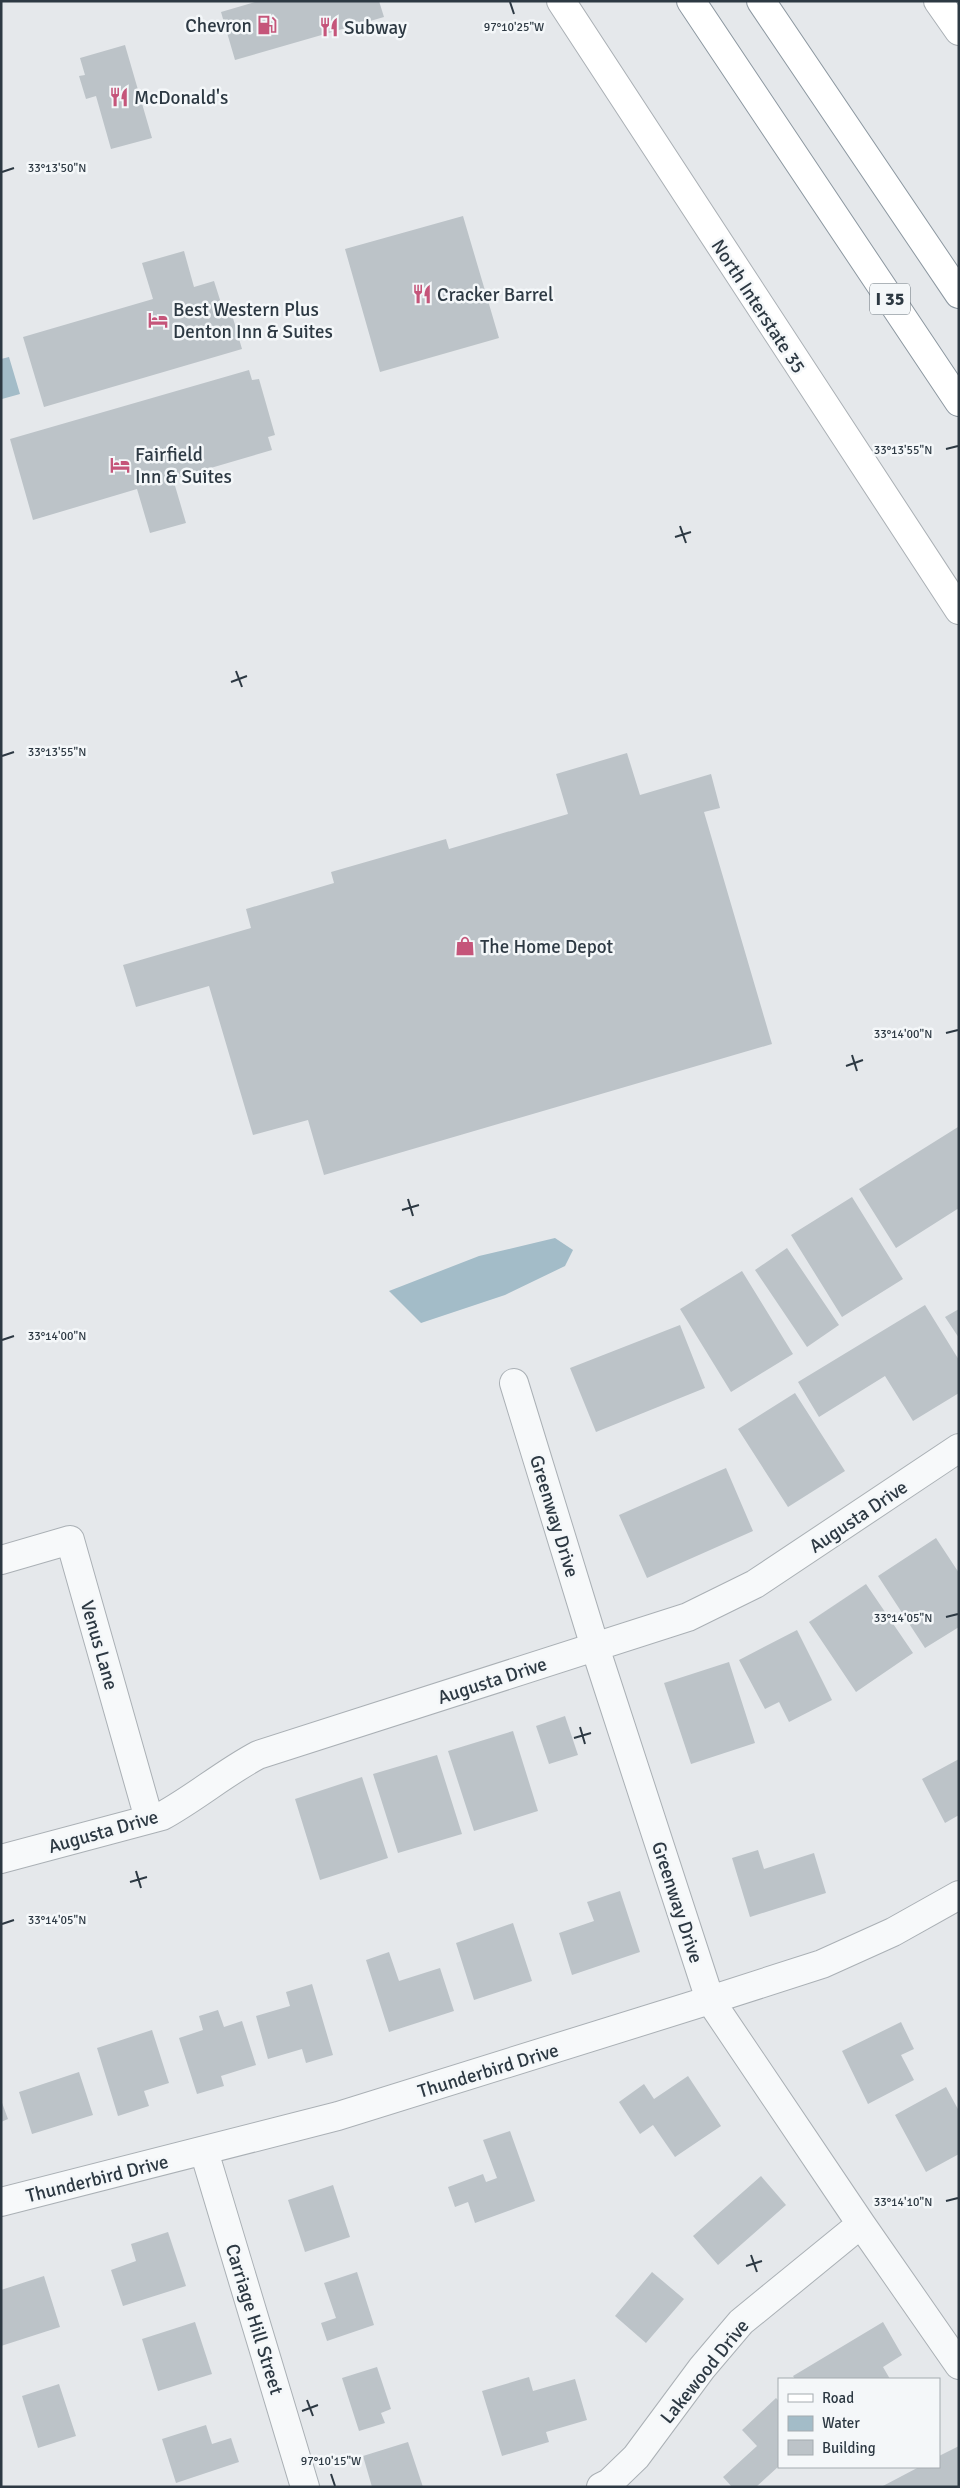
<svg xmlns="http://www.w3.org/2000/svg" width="960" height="2488" viewBox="0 0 960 2488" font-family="Signika,sans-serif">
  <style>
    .water { fill: #a3bcc8 }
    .building { fill: #bcc3c8 }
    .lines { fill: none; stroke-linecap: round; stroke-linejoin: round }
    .street-casing { stroke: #aab0b5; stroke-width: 30 }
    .secondary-casing { stroke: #aab0b5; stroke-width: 30 }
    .highway-casing { stroke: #8d98a1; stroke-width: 30 }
    .street { stroke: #f7f9fa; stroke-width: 28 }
    .secondary { stroke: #fff; stroke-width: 28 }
    .highway { stroke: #fff; stroke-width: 28 }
    .ticks { fill: none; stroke: #2d3943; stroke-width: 2 }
    .labels { text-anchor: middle; stroke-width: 5; stroke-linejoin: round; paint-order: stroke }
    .shield { fill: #f4f7f9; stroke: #69727a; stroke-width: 1 }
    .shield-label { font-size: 18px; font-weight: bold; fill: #2d3943 }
    .poi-label { font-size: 19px; fill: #2d3943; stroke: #f4f7f9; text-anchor: start }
    .street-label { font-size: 19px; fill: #2d3943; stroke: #f4f7f9 }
    .ticks-label { font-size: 12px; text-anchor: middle; fill: #2d3943; stroke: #f4f7f9; stroke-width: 5; stroke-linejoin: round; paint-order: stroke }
  </style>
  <rect width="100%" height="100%" fill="#e5e8eb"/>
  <path class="water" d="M 9,357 L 20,394 L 2,399 L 1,359 Z
    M 555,1238 L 573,1250 L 565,1266 L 505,1295 L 421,1323 L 389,1291 L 479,1256 Z"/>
  <path class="building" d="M 259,1 L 379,1 L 384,17 L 235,60 L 221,12 Z
    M 125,45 L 152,138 L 111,149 L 96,96 L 86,99 L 79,76 L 85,75 L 80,58 Z
    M 463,216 L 499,338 L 380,372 L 345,249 Z
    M 184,251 L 194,287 L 214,281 L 221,303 L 228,301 L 242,349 L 44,407 L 23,337 L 153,299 L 142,263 Z
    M 249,370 L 252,380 L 259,379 L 275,435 L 268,437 L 272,450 L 173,479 L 186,523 L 150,533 L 137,489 L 33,520 L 10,439 Z
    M 627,753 L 640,795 L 711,774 L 720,808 L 704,812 L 772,1044 L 324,1175 L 308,1120 L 253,1135 L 209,986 L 136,1007 L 123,965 L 251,928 L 246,909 L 334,883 L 331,872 L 446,839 L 449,849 L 568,814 L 556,774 Z
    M 958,1127 L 959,1208 L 896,1248 L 859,1189 Z
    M 852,1197 L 903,1279 L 842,1317 L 791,1235 Z
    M 787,1248 L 839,1325 L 807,1347 L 755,1270 Z
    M 742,1271 L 793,1354 L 731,1392 L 680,1309 Z
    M 925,1305 L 959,1360 L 959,1393 L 913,1421 L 885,1376 L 819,1417 L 798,1382 Z
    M 959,1309 L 959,1338 L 945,1317 Z
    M 680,1325 L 705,1388 L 596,1432 L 570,1368 Z
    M 795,1393 L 845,1471 L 788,1507 L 738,1429 Z
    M 726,1468 L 753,1531 L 647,1578 L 619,1515 Z
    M 936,1538 L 959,1573 L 959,1627 L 925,1648 L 878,1576 Z
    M 866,1584 L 913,1653 L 856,1692 L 809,1622 Z
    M 797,1630 L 832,1700 L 789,1722 L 779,1702 L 765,1709 L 739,1660 Z
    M 729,1662 L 755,1743 L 691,1764 L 664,1683 Z
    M 565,1716 L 578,1755 L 549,1764 L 536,1726 Z
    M 513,1731 L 538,1811 L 474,1831 L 448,1751 Z
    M 437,1755 L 462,1834 L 398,1853 L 373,1774 Z
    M 959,1759 L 959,1815 L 945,1823 L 922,1779 Z
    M 362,1777 L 388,1858 L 320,1880 L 295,1799 Z
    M 758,1850 L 764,1869 L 814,1853 L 826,1893 L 750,1917 L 732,1858 Z
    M 620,1891 L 640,1952 L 572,1975 L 559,1933 L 594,1921 L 587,1902 Z
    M 513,1923 L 532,1981 L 474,2000 L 456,1943 Z
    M 389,1952 L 399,1981 L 440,1968 L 454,2011 L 389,2032 L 366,1960 Z
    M 312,1984 L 333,2055 L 306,2063 L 302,2049 L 268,2059 L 256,2016 L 290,2006 L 286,1992 Z
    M 218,2010 L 224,2027 L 242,2021 L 256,2065 L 221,2076 L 224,2086 L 197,2094 L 179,2038 L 203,2030 L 199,2016 Z
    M 901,2022 L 914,2049 L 901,2055 L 914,2080 L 868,2104 L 842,2051 Z
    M 152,2030 L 169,2083 L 144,2091 L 149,2106 L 118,2116 L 97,2048 Z
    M 79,2072 L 93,2115 L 32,2134 L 19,2092 Z
    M 688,2076 L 721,2126 L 675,2157 L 653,2125 L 640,2134 L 619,2102 L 644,2084 L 654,2099 Z
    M 946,2087 L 959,2111 L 959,2154 L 926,2172 L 895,2115 Z
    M 1,2100 L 8,2119 L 1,2122 Z
    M 510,2131 L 535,2201 L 475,2223 L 468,2202 L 455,2207 L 448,2187 L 483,2174 L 486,2182 L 497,2178 L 483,2140 Z
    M 761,2176 L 786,2205 L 718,2265 L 693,2236 Z
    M 333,2185 L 350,2237 L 305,2252 L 288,2200 Z
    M 168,2232 L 186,2286 L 123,2306 L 111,2270 L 136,2261 L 131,2244 Z
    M 357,2272 L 374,2325 L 327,2341 L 321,2323 L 336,2318 L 324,2283 Z
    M 652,2272 L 684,2299 L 646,2343 L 615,2316 Z
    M 44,2276 L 60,2327 L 1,2346 L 1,2290 Z
    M 195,2322 L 212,2374 L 158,2391 L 142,2339 Z
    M 883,2322 L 902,2355 L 883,2367 L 890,2379 L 795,2379 L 793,2376 Z
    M 377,2367 L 391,2409 L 381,2413 L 385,2423 L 359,2431 L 342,2378 Z
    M 529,2377 L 533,2391 L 575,2379 L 587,2420 L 546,2432 L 549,2442 L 502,2456 L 482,2391 Z
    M 59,2384 L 76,2436 L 38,2448 L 22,2396 Z
    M 776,2398 L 779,2401 L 779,2466 L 756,2487 L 732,2487 L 723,2477 L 757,2446 L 742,2430 Z
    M 206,2425 L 212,2444 L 231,2438 L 239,2462 L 176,2483 L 162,2439 Z
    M 408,2442 L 423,2487 L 372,2487 L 363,2456 Z
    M 959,2446 L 959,2487 L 881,2487 L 919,2467 L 939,2467 L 939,2456 Z"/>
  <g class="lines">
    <defs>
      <path id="street" d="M 514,1383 L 595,1647 L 710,2000 L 861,2224 L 959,2365
        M 1,1560 L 70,1540 L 149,1819
        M 1,1859 L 162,1816 C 195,1798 224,1773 258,1755 L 688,1617 L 755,1584 L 959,1448
        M 204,2151 L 305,2487
        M 1,2202 L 338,2116 L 710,2000 L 822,1964 L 893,1932 L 959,1895
        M 601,2487 L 609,2483 L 636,2457 L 702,2368 L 741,2322 L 861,2224"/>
      <path id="secondary" d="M 561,1 L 959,610
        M 938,1 L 959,31"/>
      <path id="highway" d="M 691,1 L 959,402
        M 761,1 L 959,294"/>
    </defs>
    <use href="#street" class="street-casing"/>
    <use href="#secondary" class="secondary-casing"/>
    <use href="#highway" class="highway-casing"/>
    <use href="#street" class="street"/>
    <use href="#secondary" class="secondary"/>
    <use href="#highway" class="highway"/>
  </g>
  <path class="ticks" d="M 510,2 L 514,14M 2,172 L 14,168M 946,449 L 958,446M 680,526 L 686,543M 675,537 L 691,532M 236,671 L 242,687M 231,682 L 247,676M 2,756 L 14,752M 946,1033 L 958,1030M 852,1055 L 857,1071M 846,1066 L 863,1060M 408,1199 L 413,1216M 402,1210 L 419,1205M 2,1340 L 14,1336M 946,1617 L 958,1614M 580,1727 L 585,1744M 574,1738 L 591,1733M 136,1871 L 141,1888M 130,1882 L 147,1877M 2,1924 L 14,1920M 946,2201 L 958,2198M 751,2255 L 757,2272M 746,2266 L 762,2261M 307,2400 L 313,2416M 302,2411 L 318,2405M 331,2474 L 335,2486"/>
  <defs>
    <symbol id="fuel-bare" viewBox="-9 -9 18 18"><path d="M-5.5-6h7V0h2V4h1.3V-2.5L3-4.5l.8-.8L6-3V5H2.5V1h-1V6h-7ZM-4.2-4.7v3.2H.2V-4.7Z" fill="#c5557a" stroke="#f4f7f9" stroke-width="2.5" paint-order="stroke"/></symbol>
    <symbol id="restaurant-bare" viewBox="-9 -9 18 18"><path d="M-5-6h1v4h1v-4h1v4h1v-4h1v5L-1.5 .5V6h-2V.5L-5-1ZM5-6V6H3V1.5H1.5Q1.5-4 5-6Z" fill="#c5557a" stroke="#f4f7f9" stroke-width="2.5" paint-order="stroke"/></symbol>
    <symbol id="hotel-bare" viewBox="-9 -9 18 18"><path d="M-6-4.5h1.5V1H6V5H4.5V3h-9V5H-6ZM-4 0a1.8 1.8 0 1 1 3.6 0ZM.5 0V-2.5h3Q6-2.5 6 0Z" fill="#c5557a" stroke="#f4f7f9" stroke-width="2.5" paint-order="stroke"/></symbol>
    <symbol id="shop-bare" viewBox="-9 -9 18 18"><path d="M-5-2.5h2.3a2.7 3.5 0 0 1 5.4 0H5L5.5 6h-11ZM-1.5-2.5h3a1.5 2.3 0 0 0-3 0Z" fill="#c5557a" stroke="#f4f7f9" stroke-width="2.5" paint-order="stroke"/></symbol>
  </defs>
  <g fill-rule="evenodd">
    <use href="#fuel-bare" x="253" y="11" width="28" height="28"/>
    <use href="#restaurant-bare" x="315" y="13" width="28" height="28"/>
    <use href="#restaurant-bare" x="105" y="83" width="28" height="28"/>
    <use href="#restaurant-bare" x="408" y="280" width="28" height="28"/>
    <use href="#hotel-bare" x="144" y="306" width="28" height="28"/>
    <use href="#hotel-bare" x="106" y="451" width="28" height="28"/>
    <use href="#shop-bare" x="451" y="932" width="28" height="28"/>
  </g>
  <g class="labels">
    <rect class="shield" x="870" y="283.5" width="40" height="31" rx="4"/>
    <g class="shield-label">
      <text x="890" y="305">I 35</text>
    </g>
    <g class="poi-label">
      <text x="252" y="32" text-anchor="end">Chevron</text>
      <text x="344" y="34">Subway</text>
      <text x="134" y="104">McDonald's</text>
      <text x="437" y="301">Cracker Barrel</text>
      <text x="173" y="316">Best Western Plus<tspan x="173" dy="22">Denton Inn &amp; Suites</tspan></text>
      <text x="135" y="461">Fairfield<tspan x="135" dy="22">Inn &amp; Suites</tspan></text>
      <text x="480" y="953">The Home Depot</text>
    </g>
    <g class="street-label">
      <text transform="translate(759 306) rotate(57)" y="7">North Interstate 35</text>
      <text transform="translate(555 1516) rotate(73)" y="7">Greenway Drive</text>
      <text transform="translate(858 1516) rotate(-34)" y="7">Augusta Drive</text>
      <text transform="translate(100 1645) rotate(74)" y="7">Venus Lane</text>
      <text transform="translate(492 1680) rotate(-18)" y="7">Augusta Drive</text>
      <text transform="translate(103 1831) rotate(-16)" y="7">Augusta Drive</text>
      <text transform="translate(678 1902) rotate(72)" y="7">Greenway Drive</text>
      <text transform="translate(488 2070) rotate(-17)" y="7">Thunderbird Drive</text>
      <text transform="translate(97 2178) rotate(-14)" y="7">Thunderbird Drive</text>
      <text transform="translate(255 2319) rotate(73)" y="7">Carriage Hill Street</text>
      <text transform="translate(704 2371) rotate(-51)" y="7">Lakewood Drive</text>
    </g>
  </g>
  <g class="ticks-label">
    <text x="514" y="31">97°10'25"W</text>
    <text x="57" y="172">33°13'50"N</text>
    <text x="903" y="454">33°13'55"N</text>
    <text x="57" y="756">33°13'55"N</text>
    <text x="903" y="1038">33°14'00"N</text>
    <text x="57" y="1340">33°14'00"N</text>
    <text x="903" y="1622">33°14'05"N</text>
    <text x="57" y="1924">33°14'05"N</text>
    <text x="903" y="2206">33°14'10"N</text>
    <text x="331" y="2465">97°10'15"W</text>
  </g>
  <rect width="960" height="2488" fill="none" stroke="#2d3943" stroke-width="5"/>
  <rect x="778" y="2378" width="162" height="90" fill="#f4f7f9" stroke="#a4abb0"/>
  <rect x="788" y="2394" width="25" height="8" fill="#ffffff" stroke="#a4abb0"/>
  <text x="822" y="2403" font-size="15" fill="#2d3943">Road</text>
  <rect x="788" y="2416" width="25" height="15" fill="#a3bcc8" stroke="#a4abb0"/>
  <text x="822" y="2428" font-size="15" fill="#2d3943">Water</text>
  <rect x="788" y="2440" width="25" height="15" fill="#bcc3c8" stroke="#a4abb0"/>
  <text x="822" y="2453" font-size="15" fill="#2d3943">Building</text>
</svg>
